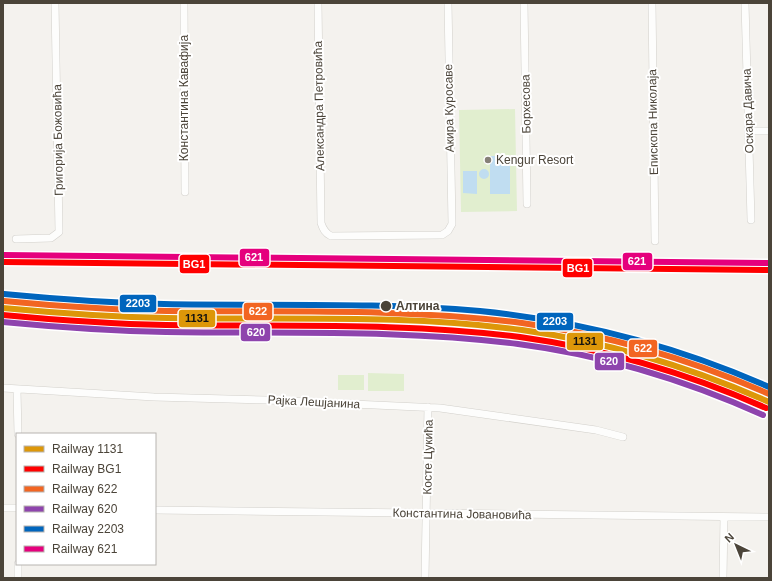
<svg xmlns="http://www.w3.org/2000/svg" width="772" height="581" viewBox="0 0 772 581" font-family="Arial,sans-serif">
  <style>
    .green { fill: #e1eecf }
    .water { fill: #c0ddf1 }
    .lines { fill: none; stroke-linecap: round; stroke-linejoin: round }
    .street-casing { stroke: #d2d0cb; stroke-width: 8 }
    .street { stroke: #fdfdfc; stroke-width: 7 }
    .rail-1-casing { stroke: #fff; stroke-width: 9 }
    .rail-2-casing { stroke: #fff; stroke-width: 9 }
    .rail-3-casing { stroke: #fff; stroke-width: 9 }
    .rail-4-casing { stroke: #fff; stroke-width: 9 }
    .rail-5-casing { stroke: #fff; stroke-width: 9 }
    .rail-6-casing { stroke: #fff; stroke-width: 9 }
    .rail-1 { stroke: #dd9709; stroke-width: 6 }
    .rail-2 { stroke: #f00; stroke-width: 6 }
    .rail-3 { stroke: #f26522; stroke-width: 6 }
    .rail-4 { stroke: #8e44ad; stroke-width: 6 }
    .rail-5 { stroke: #0065bd; stroke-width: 6 }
    .rail-6 { stroke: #e5007d; stroke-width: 6 }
    .poi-dot { fill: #868178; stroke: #fff; stroke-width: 1.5 }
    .stop-dot { fill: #4b4439; stroke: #fff; stroke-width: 1.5 }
    .labels { text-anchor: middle; stroke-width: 4; stroke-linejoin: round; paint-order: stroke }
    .street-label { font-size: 12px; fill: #4b4439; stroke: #fff }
    .poi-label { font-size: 12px; fill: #4b4439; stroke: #fff; text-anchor: start }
    .stop-label { font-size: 12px; font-weight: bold; fill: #4b4439; stroke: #fff; text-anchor: start }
    .line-badge { stroke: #fff; stroke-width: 1.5 }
    .badge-label { font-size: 11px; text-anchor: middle; font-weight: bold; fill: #fff }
    .pale-badge-label { font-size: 11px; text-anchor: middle; font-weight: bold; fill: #111 }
  </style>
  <rect width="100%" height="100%" fill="#f4f2ee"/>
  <path class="green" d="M 515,109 L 517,211 L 461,212 L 459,110 Z
    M 368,373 L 404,374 L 404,391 L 368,391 Z
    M 338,375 L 364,375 L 364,390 L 338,390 Z"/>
  <path class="water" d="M 490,156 L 510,156 L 510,194 L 490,194 Z
    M479 174a5 5 0 1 1 10 0a5 5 0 1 1-10 0Z
    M 463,171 L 477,171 L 477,194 L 463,193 Z"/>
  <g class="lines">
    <defs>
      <path id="street" d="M 184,3 L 185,192
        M 318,3 L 321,223 C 323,229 325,233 331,236 L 442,235 L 448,231 L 452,224 L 448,3
        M 524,3 L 527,204
        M 652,3 L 655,241
        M 745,3 L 751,220
        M 749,131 L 769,131
        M 16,239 L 51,238 L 59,232 L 55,3
        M 3,388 L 154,397 L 266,400 L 440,408 L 596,430 L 623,437
        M 17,390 L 18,434
        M 3,508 L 17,508
        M 155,510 L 769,517
        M 18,578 L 18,564
        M 425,578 L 428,407
        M 723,578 L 724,517"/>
    </defs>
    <use href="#street" class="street-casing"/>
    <use href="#street" class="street"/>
    <defs>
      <path id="rail-1" d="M 3,308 C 58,313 112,317 167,318 C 285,320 405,314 522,330 C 608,342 690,367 769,402"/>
      <path id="rail-2" d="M 3,262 L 769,270
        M 3,315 C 57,320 112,324 166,325 C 284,327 403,322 520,337 C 606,349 687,373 766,408"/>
      <path id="rail-3" d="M 4,301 C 58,306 113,310 167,311 C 286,312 405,308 522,323 C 608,335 690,359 769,394"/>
      <path id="rail-4" d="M 3,322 C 57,327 111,331 166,332 C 283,334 401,329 518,344 C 604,355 685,380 763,415"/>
      <path id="rail-5" d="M 4,294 C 58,299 111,303 164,304 C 269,306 375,302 480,311 C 580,321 677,346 769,387"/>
      <path id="rail-6" d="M 3,255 L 769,263"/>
    </defs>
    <use href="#rail-1" class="rail-1-casing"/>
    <use href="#rail-2" class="rail-2-casing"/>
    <use href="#rail-3" class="rail-3-casing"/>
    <use href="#rail-4" class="rail-4-casing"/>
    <use href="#rail-5" class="rail-5-casing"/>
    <use href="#rail-6" class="rail-6-casing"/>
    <use href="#rail-1" class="rail-1"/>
    <use href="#rail-2" class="rail-2"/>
    <use href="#rail-3" class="rail-3"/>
    <use href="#rail-4" class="rail-4"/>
    <use href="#rail-5" class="rail-5"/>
    <use href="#rail-6" class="rail-6"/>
  </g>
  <circle class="poi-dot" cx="488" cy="160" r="4"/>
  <circle class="stop-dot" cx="386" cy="306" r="6"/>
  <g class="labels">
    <g class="street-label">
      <text transform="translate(184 98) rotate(-90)" y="4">Константина Кавафија</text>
      <text transform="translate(526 104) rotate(-91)" y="4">Борхесова</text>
      <text transform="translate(319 106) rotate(-91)" y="4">Александра Петровића</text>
      <text transform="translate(449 108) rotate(-91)" y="4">Акира Куросаве</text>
      <text transform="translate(748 111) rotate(-92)" y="4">Оскара Давича</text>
      <text transform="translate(653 122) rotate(-91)" y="4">Епископа Николаја</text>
      <text transform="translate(58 140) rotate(-91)" y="4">Григорија Божовића</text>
      <text transform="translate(314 402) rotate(3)" y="4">Рајка Лешјанина</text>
      <text transform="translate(428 457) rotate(-89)" y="4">Косте Цукића</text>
      <text transform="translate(462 514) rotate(1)" y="4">Константина Јовановића</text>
    </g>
    <g class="poi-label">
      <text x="496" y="164">Kengur Resort</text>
    </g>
    <g class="stop-label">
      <text x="396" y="310">Алтина</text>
    </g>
  </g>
  <g class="line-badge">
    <rect x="239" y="248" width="31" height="19" rx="4" fill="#e5007d"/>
    <rect x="622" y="252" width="31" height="19" rx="4" fill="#e5007d"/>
    <rect x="179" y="254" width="31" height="20" rx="4" fill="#f00"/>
    <rect x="562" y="258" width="31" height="20" rx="4" fill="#f00"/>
    <rect x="119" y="294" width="38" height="19" rx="4" fill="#0065bd"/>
    <rect x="243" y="302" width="30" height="19" rx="4" fill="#f26522"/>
    <rect x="178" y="309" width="38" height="19" rx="4" fill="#dd9709"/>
    <rect x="536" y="312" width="38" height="19" rx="4" fill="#0065bd"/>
    <rect x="240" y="323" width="31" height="19" rx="4" fill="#8e44ad"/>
    <rect x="566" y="332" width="38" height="19" rx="4" fill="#dd9709"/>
    <rect x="628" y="339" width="30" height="19" rx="4" fill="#f26522"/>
    <rect x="594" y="352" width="31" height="19" rx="4" fill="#8e44ad"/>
  </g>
  <g class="badge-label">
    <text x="254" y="261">621</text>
    <text x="637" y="265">621</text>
    <text x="194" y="268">BG1</text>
    <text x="578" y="272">BG1</text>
    <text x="138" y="307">2203</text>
    <text x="258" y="315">622</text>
    <text x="555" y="325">2203</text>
    <text x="256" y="336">620</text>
    <text x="643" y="352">622</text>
    <text x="609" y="365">620</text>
  </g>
  <g class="pale-badge-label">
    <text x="197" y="322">1131</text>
    <text x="585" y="345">1131</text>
  </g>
  <rect width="772" height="581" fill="none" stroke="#4b4439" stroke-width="8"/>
  <rect x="16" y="433" width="140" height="132" fill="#ffffff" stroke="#b7b4b0"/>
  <rect x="24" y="446" width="20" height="6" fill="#dd9709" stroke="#b7b4b0"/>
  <text x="52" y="453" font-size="12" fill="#4b4439">Railway 1131</text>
  <rect x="24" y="466" width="20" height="6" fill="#ff0000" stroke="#b7b4b0"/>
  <text x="52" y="473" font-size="12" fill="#4b4439">Railway BG1</text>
  <rect x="24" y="486" width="20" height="6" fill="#f26522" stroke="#b7b4b0"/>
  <text x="52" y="493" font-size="12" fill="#4b4439">Railway 622</text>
  <rect x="24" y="506" width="20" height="6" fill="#8e44ad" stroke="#b7b4b0"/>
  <text x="52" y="513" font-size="12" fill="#4b4439">Railway 620</text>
  <rect x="24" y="526" width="20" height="6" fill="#0065bd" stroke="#b7b4b0"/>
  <text x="52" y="533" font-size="12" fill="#4b4439">Railway 2203</text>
  <rect x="24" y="546" width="20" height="6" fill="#e5007d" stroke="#b7b4b0"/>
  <text x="52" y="553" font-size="12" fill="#4b4439">Railway 621</text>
  <g transform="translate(736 545) rotate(317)" stroke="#ffffff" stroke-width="3" paint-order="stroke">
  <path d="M0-3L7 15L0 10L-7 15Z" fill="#4b4439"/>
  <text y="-6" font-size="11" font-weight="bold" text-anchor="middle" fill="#4b4439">N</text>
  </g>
</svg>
